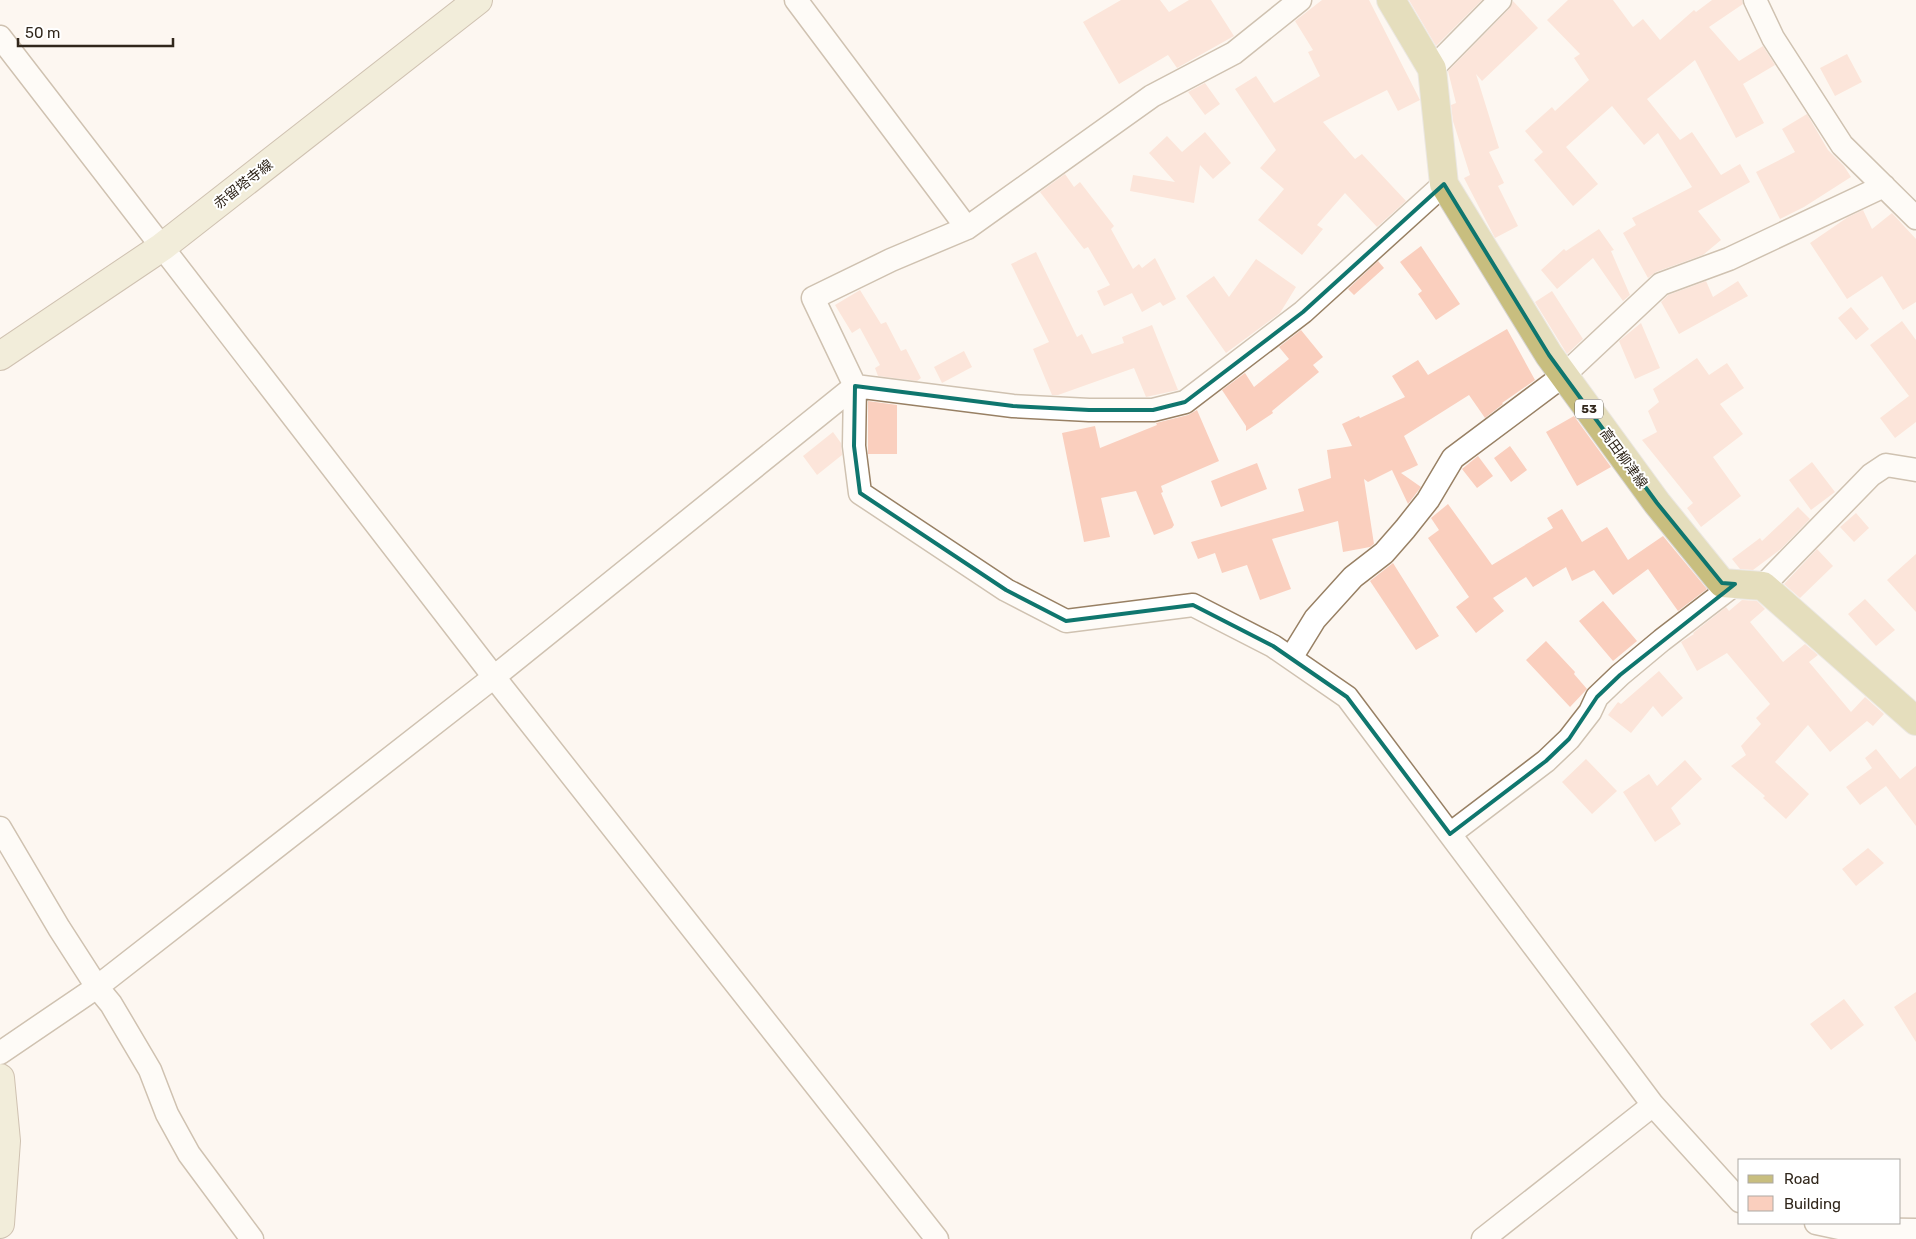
<svg xmlns="http://www.w3.org/2000/svg" width="1916" height="1239" viewBox="0 0 1916 1239" font-family="Rubik,'Noto Sans JP',sans-serif">
  <style>
    .building { fill: #facfbe }
    .lines { fill: none; stroke-linecap: round; stroke-linejoin: round }
    .street-casing { stroke: #988064; stroke-width: 25 }
    .secondary-casing { stroke: #988064; stroke-width: 30 }
    .primary-casing { stroke: #d6d4d2; stroke-width: 30 }
    .street { stroke: #fff; stroke-width: 22 }
    .secondary { stroke: #e4dfbf; stroke-width: 28 }
    .primary { stroke: #c8be7f; stroke-width: 28 }
    .marked { fill: none; stroke: #0f766e; stroke-width: 4; stroke-linejoin: round }
    .labels { text-anchor: middle; stroke-width: 4; stroke-linejoin: round; paint-order: stroke }
    .shield { fill: #fff; stroke: #6f6860; stroke-width: 1 }
    .shield-label { font-size: 12px; font-weight: bold; fill: #31271c }
    .street-label { font-size: 14px; fill: #31271c; stroke: #fff }
  </style>
  <rect width="100%" height="100%" fill="#fdf7f1"/>
  <path class="building" d="M 1121,0 L 1160,0 L 1169,12 L 1189,0 L 1211,0 L 1234,36 L 1177,68 L 1168,55 L 1119,84 L 1083,22 Z
    M 1322,0 L 1369,0 L 1420,100 L 1398,111 L 1387,90 L 1323,122 L 1355,159 L 1362,154 L 1406,201 L 1377,227 L 1345,193 L 1317,225 L 1323,229 L 1302,255 L 1258,220 L 1284,189 L 1260,168 L 1276,150 L 1235,89 L 1256,76 L 1274,103 L 1320,76 L 1308,52 L 1313,50 L 1295,21 Z
    M 1409,0 L 1482,0 L 1436,46 Z
    M 1568,0 L 1613,0 L 1633,27 L 1643,19 L 1660,40 L 1694,10 L 1696,12 L 1712,0 L 1742,0 L 1743,4 L 1709,27 L 1739,61 L 1763,46 L 1775,65 L 1743,84 L 1764,123 L 1736,138 L 1695,60 L 1647,99 L 1680,140 L 1692,132 L 1721,175 L 1740,164 L 1750,182 L 1698,211 L 1721,240 L 1703,255 L 1656,272 L 1648,278 L 1623,233 L 1636,225 L 1632,218 L 1692,187 L 1658,133 L 1644,145 L 1612,106 L 1566,147 L 1598,184 L 1573,206 L 1534,160 L 1543,152 L 1525,131 L 1552,107 L 1555,111 L 1589,80 L 1574,58 L 1580,54 L 1547,20 Z
    M 1513,1 L 1538,28 L 1482,81 L 1476,74 L 1499,148 L 1489,152 L 1504,183 L 1498,186 L 1518,226 L 1495,238 L 1464,178 L 1470,175 L 1453,121 L 1451,105 L 1456,103 L 1448,71 L 1509,9 Z
    M 1847,54 L 1862,82 L 1835,96 L 1820,68 Z
    M 1205,83 L 1220,104 L 1205,115 L 1188,92 Z
    M 1807,114 L 1828,150 L 1844,166 L 1851,177 L 1804,207 L 1780,219 L 1756,172 L 1795,152 L 1782,129 Z
    M 1205,132 L 1231,163 L 1213,179 L 1200,165 L 1194,203 L 1130,191 L 1133,175 L 1175,182 L 1149,153 L 1167,136 L 1182,152 Z
    M 1065,174 L 1074,187 L 1080,182 L 1114,226 L 1111,229 L 1133,269 L 1139,264 L 1142,268 L 1155,258 L 1176,299 L 1163,306 L 1160,302 L 1142,312 L 1132,293 L 1104,306 L 1097,291 L 1110,285 L 1088,247 L 1084,249 L 1040,192 Z
    M 1863,210 L 1872,229 L 1892,213 L 1916,239 L 1916,302 L 1903,310 L 1882,276 L 1847,299 L 1810,243 L 1848,217 Z
    M 1599,229 L 1614,250 L 1611,251 L 1630,295 L 1623,301 L 1593,258 L 1557,289 L 1541,270 L 1564,249 L 1566,251 Z
    M 1421,246 L 1460,304 L 1436,320 L 1418,294 L 1422,291 L 1400,262 Z
    M 1036,252 L 1077,337 L 1082,334 L 1092,354 L 1124,343 L 1122,337 L 1152,325 L 1178,390 L 1146,397 L 1134,368 L 1058,395 L 1052,395 L 1033,349 L 1049,342 L 1011,264 Z
    M 1256,259 L 1296,287 L 1280,313 L 1226,353 L 1186,296 L 1214,276 L 1229,297 Z
    M 1378,261 L 1384,268 L 1354,295 L 1348,289 Z
    M 1706,281 L 1713,297 L 1738,281 L 1748,296 L 1679,334 L 1661,302 L 1668,295 Z
    M 860,290 L 881,324 L 886,322 L 901,351 L 906,349 L 921,378 L 917,381 L 878,376 L 875,368 L 880,365 L 860,328 L 852,333 L 835,305 Z
    M 1552,291 L 1583,339 L 1567,354 L 1535,302 Z
    M 1851,307 L 1869,329 L 1856,340 L 1838,318 Z
    M 1902,321 L 1916,340 L 1916,422 L 1895,438 L 1880,418 L 1909,396 L 1870,345 Z
    M 1641,323 L 1660,368 L 1635,379 L 1619,341 Z
    M 1507,329 L 1535,380 L 1502,403 L 1503,404 L 1485,418 L 1469,395 L 1404,436 L 1418,465 L 1401,473 L 1421,487 L 1408,504 L 1392,470 L 1368,482 L 1364,479 L 1374,544 L 1370,547 L 1343,552 L 1338,521 L 1272,539 L 1291,589 L 1260,600 L 1247,565 L 1222,573 L 1215,553 L 1198,559 L 1191,542 L 1304,511 L 1298,489 L 1331,478 L 1327,450 L 1352,446 L 1342,424 L 1359,416 L 1360,418 L 1405,397 L 1392,376 L 1418,360 L 1428,375 Z
    M 1301,330 L 1323,357 L 1313,365 L 1319,372 L 1272,411 L 1273,413 L 1246,431 L 1246,426 L 1222,390 L 1245,373 L 1254,387 L 1289,359 L 1279,347 Z
    M 964,351 L 972,367 L 942,383 L 934,367 Z
    M 1697,358 L 1709,375 L 1727,363 L 1744,388 L 1720,404 L 1743,434 L 1713,457 L 1741,496 L 1701,527 L 1687,508 L 1693,503 L 1642,440 L 1657,432 L 1648,411 L 1659,402 L 1653,389 Z
    M 868,401 L 897,405 L 897,454 L 868,454 Z
    M 1197,410 L 1219,461 L 1161,486 L 1163,492 L 1161,493 L 1174,525 L 1172,528 L 1154,535 L 1136,491 L 1101,498 L 1110,537 L 1084,542 L 1062,433 L 1095,426 L 1100,448 L 1157,425 L 1156,423 L 1188,415 Z
    M 1574,416 L 1611,467 L 1577,486 L 1546,432 Z
    M 833,432 L 841,443 L 842,455 L 817,475 L 803,456 Z
    M 1510,446 L 1527,470 L 1511,482 L 1494,458 Z
    M 1478,456 L 1493,476 L 1477,488 L 1462,469 Z
    M 1812,462 L 1835,492 L 1811,510 L 1789,480 Z
    M 1257,463 L 1267,489 L 1221,507 L 1211,481 Z
    M 1448,504 L 1492,565 L 1553,528 L 1547,518 L 1562,509 L 1582,542 L 1607,527 L 1628,560 L 1663,536 L 1707,589 L 1678,611 L 1648,569 L 1613,595 L 1594,570 L 1572,581 L 1566,567 L 1533,587 L 1526,577 L 1493,598 L 1504,611 L 1476,633 L 1456,607 L 1469,597 L 1428,538 L 1439,530 L 1431,518 Z
    M 1798,507 L 1810,519 L 1781,549 L 1753,570 L 1740,569 L 1732,559 L 1760,538 L 1762,541 Z
    M 1856,513 L 1869,528 L 1854,542 L 1840,527 Z
    M 1817,549 L 1833,566 L 1800,598 L 1784,584 Z
    M 1916,554 L 1916,612 L 1887,580 Z
    M 1393,563 L 1439,636 L 1416,650 L 1370,581 Z
    M 1865,599 L 1895,630 L 1876,646 L 1848,614 Z
    M 1742,600 L 1757,601 L 1765,609 L 1750,622 L 1783,662 L 1805,644 L 1818,655 L 1809,662 L 1851,712 L 1865,697 L 1884,714 L 1873,726 L 1867,721 L 1830,752 L 1808,725 L 1775,762 L 1809,794 L 1786,819 L 1763,798 L 1765,796 L 1731,766 L 1746,755 L 1741,746 L 1761,724 L 1756,718 L 1770,704 L 1727,653 L 1697,671 L 1681,642 L 1694,634 L 1693,633 L 1726,607 L 1729,611 Z
    M 1603,601 L 1637,641 L 1613,661 L 1579,621 Z
    M 1546,641 L 1575,672 L 1574,674 L 1587,689 L 1570,707 L 1526,660 Z
    M 1659,671 L 1683,698 L 1662,717 L 1653,706 L 1631,733 L 1608,715 L 1618,702 L 1621,704 Z
    M 1876,749 L 1900,779 L 1916,766 L 1916,826 L 1886,786 L 1860,805 L 1846,787 L 1872,768 L 1865,758 Z
    M 1586,759 L 1617,791 L 1592,814 L 1562,782 Z
    M 1685,760 L 1702,779 L 1671,808 L 1681,824 L 1655,842 L 1623,792 L 1649,774 L 1657,786 Z
    M 1868,848 L 1884,863 L 1856,886 L 1842,869 Z
    M 1916,992 L 1916,1042 L 1894,1007 Z
    M 1844,999 L 1864,1025 L 1831,1050 L 1810,1024 Z"/>
  <g class="lines">
    <defs>
      <path id="street" d="M 796,0 L 967,228
        M 1300,0 L 1234,53 L 1152,96 L 967,228 L 891,260 L 813,298 L 855,386 L 854,446 L 860,493 L 1006,590 L 1066,621 L 1193,605 L 1273,646 L 1347,697 L 1653,1105 L 1740,1201
        M 1755,0 L 1773,38 L 1842,145 L 1916,218
        M 0,37 L 494,677 L 937,1239
        M 1432,69 L 1500,0
        M 1763,586 L 1871,475 L 1886,465 L 1916,470
        M 1291,658 L 1315,619 L 1353,577 L 1384,553 L 1405,529 L 1428,500 L 1453,458 L 1564,375 L 1661,284 L 1729,259 L 1884,186
        M 0,828 L 59,928 L 97,987 L 111,1004 L 150,1070 L 167,1114 L 189,1154 L 252,1239
        M 1450,834 L 1546,761 L 1569,739 L 1590,712 L 1597,697 L 1620,675 L 1662,640 L 1735,584
        M 0,1053 L 97,987 L 494,677 L 855,386 L 1013,406 L 1089,410 L 1153,410 L 1185,402 L 1303,312 L 1444,184
        M 1816,1223 L 1844,1229 L 1916,1230
        M 1483,1239 L 1653,1105"/>
      <path id="secondary" d="M 0,356 L 162,247 L 478,0
        M 0,1078 L 6,1141 L 0,1224"/>
      <path id="primary" d="M 1391,0 L 1432,69 L 1444,184 L 1549,355 L 1657,503 L 1722,583 L 1763,586 L 1916,721"/>
    </defs>
    <use href="#street" class="street-casing"/>
    <use href="#secondary" class="secondary-casing"/>
    <use href="#primary" class="primary-casing"/>
    <use href="#street" class="street"/>
    <use href="#secondary" class="secondary"/>
    <use href="#primary" class="primary"/>
  </g>
  <path d="M0 0H1916V1239H0ZM 1444,184 L 1549,355 L 1657,503 L 1722,583 L 1735,584 L 1620,675 L 1597,697 L 1569,739 L 1546,761 L 1450,834 L 1347,697 L 1273,646 L 1193,605 L 1066,621 L 1006,590 L 860,493 L 854,446 L 855,386 L 1013,406 L 1089,410 L 1153,410 L 1185,402 L 1303,312 Z" fill="#fdf7f1" fill-opacity=".55" fill-rule="evenodd"/>
  <path class="marked" d="M 1444,184 L 1549,355 L 1657,503 L 1722,583 L 1735,584 L 1620,675 L 1597,697 L 1569,739 L 1546,761 L 1450,834 L 1347,697 L 1273,646 L 1193,605 L 1066,621 L 1006,590 L 860,493 L 854,446 L 855,386 L 1013,406 L 1089,410 L 1153,410 L 1185,402 L 1303,312 Z"/>
  <g class="labels">
    <rect class="shield" x="1575" y="399.5" width="28" height="19" rx="4"/>
    <g class="shield-label">
      <text x="1589" y="413">53</text>
    </g>
    <g class="street-label">
      <text transform="translate(243 184) rotate(-38)" y="5">赤留塔寺線</text>
      <text transform="translate(1624 458) rotate(54)" y="5">高田柳津線</text>
    </g>
  </g>
  <rect x="1738" y="1159" width="162" height="65" fill="#ffffff" stroke="#ada9a4"/>
  <rect x="1748" y="1175" width="25" height="8" fill="#c8be7f" stroke="#ada9a4"/>
  <text x="1784" y="1184" font-size="15" fill="#31271c">Road</text>
  <rect x="1748" y="1196" width="25" height="15" fill="#facfbe" stroke="#ada9a4"/>
  <text x="1784" y="1209" font-size="15" fill="#31271c">Building</text>
  <path d="M18 38v8h155v-8" fill="none" stroke="#31271c" stroke-width="2.5"/>
  <text x="25" y="38" font-size="15" fill="#31271c" stroke="#ffffff" stroke-width="4" paint-order="stroke">50 m</text>
</svg>
